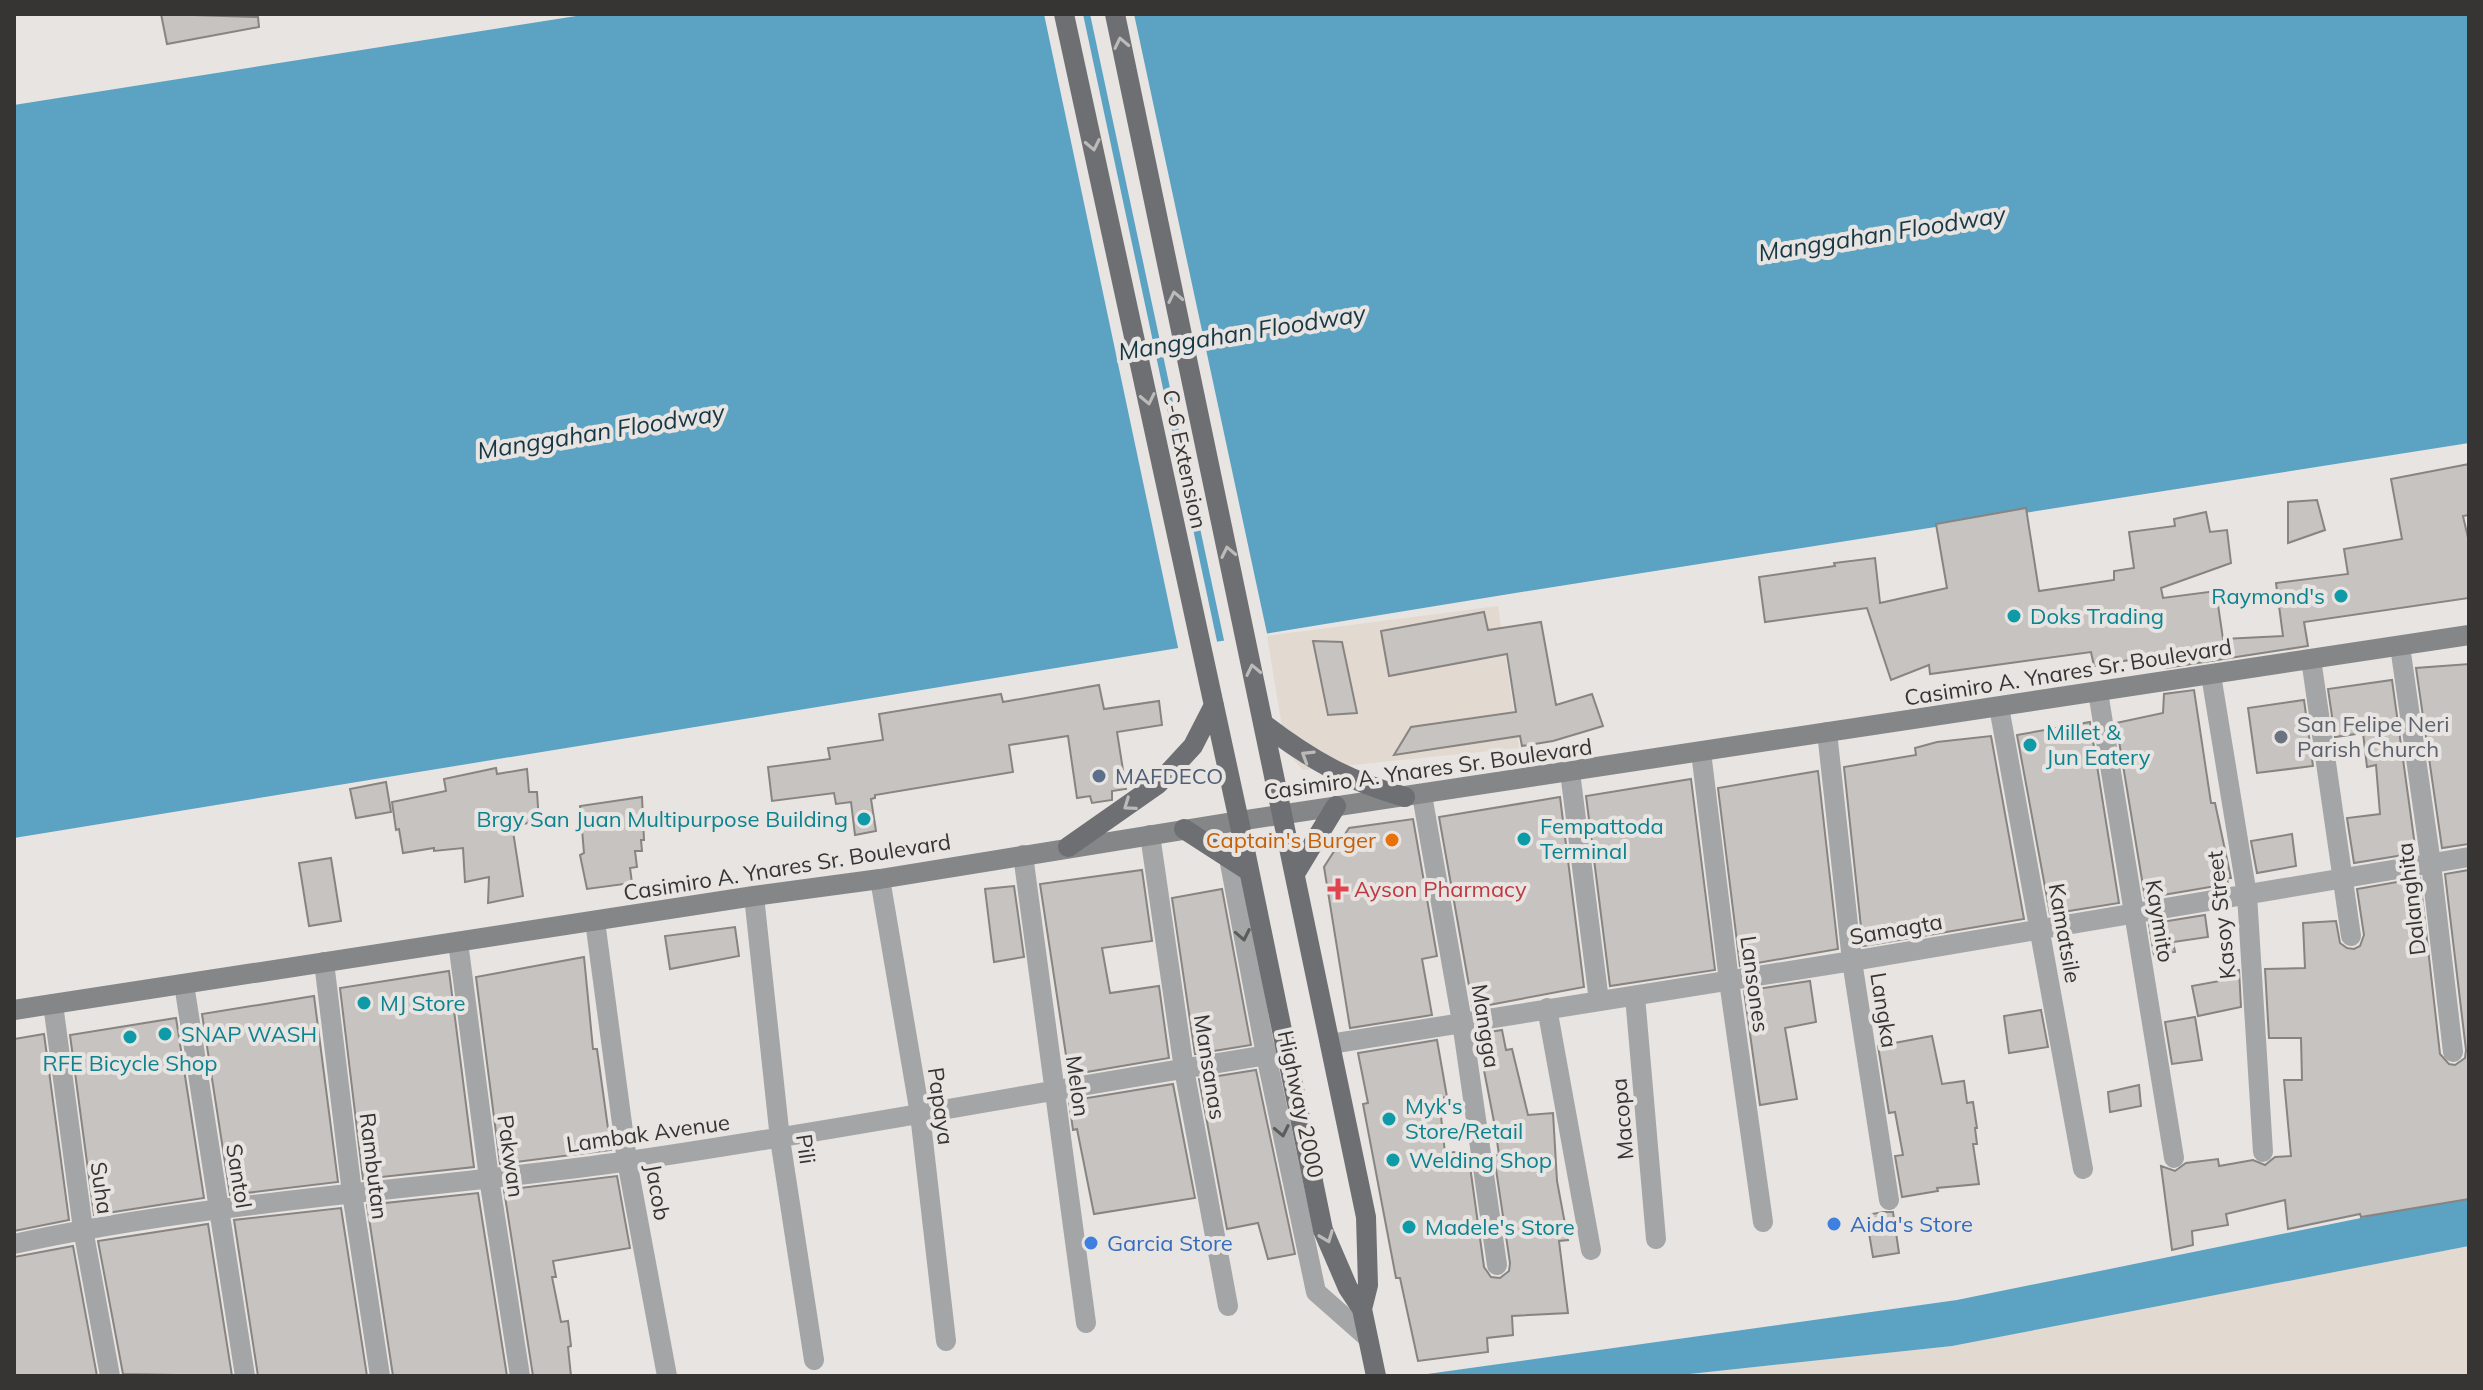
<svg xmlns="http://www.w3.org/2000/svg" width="2483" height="1390" viewBox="0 0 2483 1390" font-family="Mulish,sans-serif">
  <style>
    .built { fill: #e2d9d0 }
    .water { fill: #5ba2c3 }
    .pier { fill: #e7e4e1 }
    .building { fill: #c7c3c0; stroke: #878481; stroke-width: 2 }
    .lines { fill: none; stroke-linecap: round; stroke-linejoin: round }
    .street { stroke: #a4a5a6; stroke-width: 20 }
    .secondary { stroke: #848688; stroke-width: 20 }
    .primary { stroke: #6e6f72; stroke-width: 20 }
    .oneway { stroke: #bdbbba }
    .oneway2 { stroke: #5c5c5b }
    .culture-dot { fill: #0f9aa8; stroke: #e7e4e1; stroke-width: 3 }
    .worship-dot { fill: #6b7280; stroke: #e7e4e1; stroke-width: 3 }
    .service-dot { fill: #5c6f8a; stroke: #e7e4e1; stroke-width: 3 }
    .food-dot { fill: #e8710a; stroke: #e7e4e1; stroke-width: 3 }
    .health-dot { fill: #e0444e; stroke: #e7e4e1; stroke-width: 3 }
    .shop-dot { fill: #3f7fe0; stroke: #e7e4e1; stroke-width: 3 }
    .labels { text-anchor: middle; stroke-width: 8; stroke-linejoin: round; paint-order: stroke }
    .street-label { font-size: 22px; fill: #363533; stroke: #e7e4e1 }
    .culture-label { font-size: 22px; fill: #0d838f; stroke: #e7e4e1; text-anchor: start }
    .worship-label { font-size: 22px; fill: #5b616d; stroke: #e7e4e1; text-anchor: start }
    .service-label { font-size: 22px; fill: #4e5e75; stroke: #e7e4e1; text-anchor: start }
    .food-label { font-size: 22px; fill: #c56008; stroke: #e7e4e1; text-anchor: end }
    .health-label { font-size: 22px; fill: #be3a42; stroke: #e7e4e1; text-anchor: start }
    .shop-label { font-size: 22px; fill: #366cbe; stroke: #e7e4e1; text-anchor: start }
    .water-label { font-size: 24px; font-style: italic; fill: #163746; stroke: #e7e4e1 }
  </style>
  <rect width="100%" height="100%" fill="#e7e4e1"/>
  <path class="built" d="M 1498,606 L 1519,748 L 1303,770 L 1286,751 L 1267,636 Z
    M 2469,1246 L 2469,1376 L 1671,1376 L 1952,1346 Z"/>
  <path class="water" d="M 589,14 L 2469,14 L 2469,443 L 1528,591 L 14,838 L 14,105 Z
    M 2469,1196 L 2469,1246 L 1952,1346 L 1671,1376 L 1413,1376 L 1957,1300 Z"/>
  <path class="pier" d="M 1044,14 L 1083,14 L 1218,646 L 1179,652 Z
    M 1090,14 L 1134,14 L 1268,638 L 1225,645 Z"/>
  <path class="building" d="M 161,14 L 258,17 L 259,27 L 167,44 Z
    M 2469,464 L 2469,515 L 2463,516 L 2469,542 L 2469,598 L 2304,622 L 2308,646 L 2165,668 L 2165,654 L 2094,666 L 2091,652 L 1930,674 L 1929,665 L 1891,680 L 1867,608 L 1765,622 L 1759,577 L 1835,566 L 1834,563 L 1875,558 L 1880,603 L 1947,588 L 1936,524 L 2026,508 L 2039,591 L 2114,580 L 2114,571 L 2134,568 L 2129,532 L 2175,526 L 2174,519 L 2206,512 L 2210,532 L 2227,530 L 2231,563 L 2161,588 L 2163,598 L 2216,591 L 2223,639 L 2283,636 L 2276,583 L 2348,574 L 2344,549 L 2402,539 L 2391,479 Z
    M 2317,500 L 2325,530 L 2288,543 L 2288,502 Z
    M 1484,612 L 1488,630 L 1541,622 L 1556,705 L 1592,694 L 1603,726 L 1553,741 L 1522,746 L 1520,736 L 1394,755 L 1411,727 L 1516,712 L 1507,654 L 1389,676 L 1381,631 Z
    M 1313,641 L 1342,642 L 1357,713 L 1328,715 Z
    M 2469,664 L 2469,844 L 2442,848 L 2416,668 Z
    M 2392,680 L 2416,853 L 2354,863 L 2347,818 L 2380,814 L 2376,765 L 2367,767 L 2363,733 L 2335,737 L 2328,689 Z
    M 1099,685 L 1104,709 L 1159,701 L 1162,725 L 1117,732 L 1126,789 L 1112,791 L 1112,800 L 1092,803 L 1090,796 L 1077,798 L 1068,736 L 1009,745 L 1013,772 L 875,795 L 875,798 L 871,799 L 876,831 L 855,835 L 851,802 L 836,804 L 834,793 L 772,801 L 768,767 L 830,759 L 828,748 L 883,740 L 879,714 L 1001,694 L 1003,702 Z
    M 2194,690 L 2211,803 L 2215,803 L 2231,878 L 2227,878 L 2228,884 L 2145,898 L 2116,723 L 2163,713 L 2164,694 Z
    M 2304,700 L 2313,766 L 2257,773 L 2248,708 Z
    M 2090,722 L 2119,903 L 2050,914 L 2017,735 Z
    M 1991,736 L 2024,919 L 1863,946 L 1844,767 L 1916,755 L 1915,748 L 1937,742 Z
    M 496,768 L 497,774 L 527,769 L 529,792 L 537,792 L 539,822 L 512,825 L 523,896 L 488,903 L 489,877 L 465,882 L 463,848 L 434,851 L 434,848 L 403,853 L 399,829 L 396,830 L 392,802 L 446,791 L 444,779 Z
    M 1818,771 L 1838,949 L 1740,966 L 1718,788 Z
    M 1691,779 L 1715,970 L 1610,986 L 1586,796 Z
    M 386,782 L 391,812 L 356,818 L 350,789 Z
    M 642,797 L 644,840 L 641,840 L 642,851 L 635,851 L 637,867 L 630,868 L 632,883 L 587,889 L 580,855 L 584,853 L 580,806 Z
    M 1560,797 L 1584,987 L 1473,1008 L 1439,817 Z
    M 1413,819 L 1437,956 L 1422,959 L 1432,1015 L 1350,1028 L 1324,867 L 1349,828 Z
    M 2292,834 L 2296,866 L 2257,873 L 2251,841 Z
    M 331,858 L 341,921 L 309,926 L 299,863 Z
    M 1142,870 L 1152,941 L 1102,948 L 1110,993 L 1159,986 L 1169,1058 L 1069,1075 L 1040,884 Z
    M 2469,870 L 2469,1199 L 2361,1217 L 2360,1214 L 2288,1229 L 2285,1200 L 2226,1214 L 2228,1225 L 2192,1231 L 2193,1245 L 2172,1250 L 2161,1166 L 2175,1171 L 2186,1163 L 2218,1159 L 2219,1166 L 2253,1160 L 2265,1165 L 2275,1157 L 2291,1156 L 2284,1080 L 2302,1080 L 2301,1038 L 2269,1038 L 2265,969 L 2305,968 L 2303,923 L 2336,921 L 2340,943 L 2347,948 L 2354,949 L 2360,946 L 2364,935 L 2357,889 L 2420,878 L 2440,1054 L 2449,1064 L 2455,1065 L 2465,1058 L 2466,1050 L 2445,874 Z
    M 1014,886 L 1024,957 L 994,962 L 985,889 Z
    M 1222,889 L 1251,1045 L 1195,1054 L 1172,898 Z
    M 2205,915 L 2208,937 L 2173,942 L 2175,952 L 2154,955 L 2149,924 Z
    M 735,927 L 739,956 L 670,969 L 665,936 Z
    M 584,957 L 593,1049 L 597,1049 L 611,1150 L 500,1164 L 476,977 Z
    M 2235,970 L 2239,970 L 2241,1007 L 2198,1016 L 2192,986 L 2236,978 Z
    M 449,971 L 474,1167 L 363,1179 L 340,988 Z
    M 1810,981 L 1816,1022 L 1785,1028 L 1797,1099 L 1760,1105 L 1744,991 Z
    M 314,996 L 338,1182 L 230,1195 L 202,1014 Z
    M 2041,1010 L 2048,1047 L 2009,1053 L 2004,1016 Z
    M 2195,1017 L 2202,1060 L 2172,1064 L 2165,1022 Z
    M 176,1018 L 204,1198 L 94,1215 L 70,1035 Z
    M 1502,1030 L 1506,1050 L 1512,1049 L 1528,1115 L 1553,1113 L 1557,1181 L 1568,1240 L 1559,1241 L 1568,1313 L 1512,1316 L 1513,1335 L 1487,1338 L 1488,1352 L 1418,1361 L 1400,1278 L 1396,1278 L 1363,1104 L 1368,1103 L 1358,1053 L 1437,1040 L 1447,1097 L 1439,1098 L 1445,1153 L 1455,1152 L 1456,1161 L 1469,1159 L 1484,1267 L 1491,1277 L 1500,1278 L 1509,1271 L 1510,1263 L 1494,1156 L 1499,1155 L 1495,1127 L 1477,1034 Z
    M 44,1034 L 69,1220 L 14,1231 L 14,1039 Z
    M 1932,1036 L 1942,1084 L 1964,1081 L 1967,1103 L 1973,1102 L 1977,1128 L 1975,1128 L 1977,1144 L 1973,1144 L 1979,1184 L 1937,1188 L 1938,1191 L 1902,1197 L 1895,1156 L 1903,1155 L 1895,1112 L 1889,1113 L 1878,1046 Z
    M 1256,1070 L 1295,1254 L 1268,1259 L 1258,1223 L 1227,1229 L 1199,1079 Z
    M 1173,1084 L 1195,1198 L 1094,1214 L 1077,1129 L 1073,1130 L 1069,1101 Z
    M 2139,1085 L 2141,1106 L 2110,1112 L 2108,1092 Z
    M 617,1176 L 630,1248 L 553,1261 L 556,1277 L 552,1277 L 561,1322 L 568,1321 L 571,1346 L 568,1347 L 571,1376 L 533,1376 L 504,1190 Z
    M 478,1193 L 507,1376 L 393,1376 L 367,1205 Z
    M 341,1208 L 367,1376 L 258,1376 L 234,1220 Z
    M 1884,1212 L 1893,1212 L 1899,1253 L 1873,1257 L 1866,1215 Z
    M 208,1224 L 232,1376 L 123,1374 L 98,1241 Z
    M 73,1246 L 97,1376 L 14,1376 L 14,1257 Z"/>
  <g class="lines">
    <path class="street" d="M 2400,646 L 2431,864 L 2453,1052
      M 2311,659 L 2351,936
      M 2211,675 L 2247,895 L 2263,1152
      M 2098,692 L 2174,1158
      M 1999,707 L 2083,1169
      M 1827,732 L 1852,961 L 1889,1200
      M 1701,752 L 1729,981 L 1763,1222
      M 1570,772 L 1599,1001
      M 1422,795 L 1462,1022 L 1497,1265
      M 1150,835 L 1184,1069 L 1228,1306
      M 1023,855 L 1086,1323
      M 1229,858 L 1266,1055 L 1316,1292 L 1367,1337
      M 880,879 L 920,1114 L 946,1341
      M 754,896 L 780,1139 L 814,1360
      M 595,921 L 627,1161 L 667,1376
      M 458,942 L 489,1178 L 520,1376
      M 324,962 L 352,1193 L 380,1376
      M 184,984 L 245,1376
      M 1635,996 L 1656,1239
      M 53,1004 L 83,1229 L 110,1376
      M 1547,1008 L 1591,1250
      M 1330,1044 L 1852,961 L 2469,857
      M 14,1244 C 216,1200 425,1190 629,1161 C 849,1129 1067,1086 1287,1052"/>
    <path class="secondary" d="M 14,1010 L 754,896 L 880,879 L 1239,821 L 2469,635"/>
    <path class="primary" d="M 1064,14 L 1239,821 L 1323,1230 L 1348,1288 L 1362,1309 L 1376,1376
      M 1115,14 L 1366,1217 L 1368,1285 L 1362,1309
      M 1265,725 C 1311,760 1348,781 1405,797
      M 1184,829 L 1249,871
      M 1068,847 L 1158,784 L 1193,746 L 1214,705
      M 1296,872 L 1336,806"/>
  </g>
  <defs><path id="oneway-chevron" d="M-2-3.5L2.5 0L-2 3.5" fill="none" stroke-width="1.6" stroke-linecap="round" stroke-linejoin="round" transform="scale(2)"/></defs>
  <g class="oneway">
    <use href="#oneway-chevron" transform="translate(1121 43) rotate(-102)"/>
    <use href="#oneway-chevron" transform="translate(1093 145) rotate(78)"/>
    <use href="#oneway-chevron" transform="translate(1175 297) rotate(-102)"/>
    <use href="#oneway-chevron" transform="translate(1148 399) rotate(78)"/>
    <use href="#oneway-chevron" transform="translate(1228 552) rotate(-102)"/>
    <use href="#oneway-chevron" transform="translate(1253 670) rotate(-102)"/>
    <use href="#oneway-chevron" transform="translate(1307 756) rotate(-148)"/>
    <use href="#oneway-chevron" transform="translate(1129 805) rotate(145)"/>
    <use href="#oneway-chevron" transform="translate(1327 1237) rotate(69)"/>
  </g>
  <g class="oneway2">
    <use href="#oneway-chevron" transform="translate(1243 935) rotate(79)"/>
    <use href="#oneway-chevron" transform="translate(1282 1131) rotate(78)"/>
  </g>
  <g class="culture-dot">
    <circle cx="2341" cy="596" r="8"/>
    <circle cx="2014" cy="616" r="8"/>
    <circle cx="2030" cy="745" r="8"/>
    <circle cx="864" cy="819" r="8"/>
    <circle cx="1524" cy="839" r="8"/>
    <circle cx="364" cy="1003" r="8"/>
    <circle cx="165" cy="1034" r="8"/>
    <circle cx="130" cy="1037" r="8"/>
    <circle cx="1389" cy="1119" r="8"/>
    <circle cx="1393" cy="1160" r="8"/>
    <circle cx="1409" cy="1227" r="8"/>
  </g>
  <circle class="worship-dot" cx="2281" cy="737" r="8"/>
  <circle class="service-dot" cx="1099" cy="776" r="8"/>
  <circle class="food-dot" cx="1392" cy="840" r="8"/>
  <path class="health-dot" d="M1334 877h8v8h8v8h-8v8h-8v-8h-8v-8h8z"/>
  <g class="shop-dot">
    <circle cx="1834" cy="1224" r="8"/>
    <circle cx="1091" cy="1243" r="8"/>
  </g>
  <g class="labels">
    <g class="street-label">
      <text transform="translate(1185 459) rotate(78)" y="8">C-6 Extension</text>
      <text transform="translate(2068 672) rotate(-9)" y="8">Casimiro A. Ynares Sr. Boulevard</text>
      <text transform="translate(1428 769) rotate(-8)" y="8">Casimiro A. Ynares Sr. Boulevard</text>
      <text transform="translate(787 867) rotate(-9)" y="8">Casimiro A. Ynares Sr. Boulevard</text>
      <text transform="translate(2411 899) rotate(-97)" y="8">Dalanghita</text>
      <text transform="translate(2221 915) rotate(-96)" y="8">Kasoy Street</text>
      <text transform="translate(2160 921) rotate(81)" y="8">Kaymito</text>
      <text transform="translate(1896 929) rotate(-10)" y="8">Samagta</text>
      <text transform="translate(2065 933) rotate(80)" y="8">Kamatsile</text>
      <text transform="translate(1755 984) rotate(82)" y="8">Lansones</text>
      <text transform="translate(1884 1010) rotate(81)" y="8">Langka</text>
      <text transform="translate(1486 1026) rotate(81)" y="8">Mangga</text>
      <text transform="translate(1210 1067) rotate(81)" y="8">Mansanas</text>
      <text transform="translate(1078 1086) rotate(82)" y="8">Melon</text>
      <text transform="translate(1301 1104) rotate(78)" y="8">Highway 2000</text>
      <text transform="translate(941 1106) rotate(82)" y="8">Papaya</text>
      <text transform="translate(1622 1119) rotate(-95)" y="8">Macopa</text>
      <text transform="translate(648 1133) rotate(-8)" y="8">Lambak Avenue</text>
      <text transform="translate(806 1149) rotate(82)" y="8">Pili</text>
      <text transform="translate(511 1156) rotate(82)" y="8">Pakwan</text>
      <text transform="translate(374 1166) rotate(83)" y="8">Rambutan</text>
      <text transform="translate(239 1176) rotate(81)" y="8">Santol</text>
      <text transform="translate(102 1188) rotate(82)" y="8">Suha</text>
      <text transform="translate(658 1192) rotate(80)" y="8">Jacob</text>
    </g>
    <g class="culture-label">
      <text x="2325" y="604" text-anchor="end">Raymond's</text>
      <text x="2030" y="624">Doks Trading</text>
      <text x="2046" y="740">Millet &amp;<tspan x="2046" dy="25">Jun Eatery</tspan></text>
      <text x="848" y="827" text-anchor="end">Brgy San Juan Multipurpose Building</text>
      <text x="1540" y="834">Fempattoda<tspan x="1540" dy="25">Terminal</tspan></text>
      <text x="380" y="1011">MJ Store</text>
      <text x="181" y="1042">SNAP WASH</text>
      <text x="130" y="1071" text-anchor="middle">RFE Bicycle Shop</text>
      <text x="1405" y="1114">Myk's<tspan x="1405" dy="25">Store/Retail</tspan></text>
      <text x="1409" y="1168">Welding Shop</text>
      <text x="1425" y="1235">Madele's Store</text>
    </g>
    <g class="worship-label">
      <text x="2297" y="732">San Felipe Neri<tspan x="2297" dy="25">Parish Church</tspan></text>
    </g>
    <g class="service-label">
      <text x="1115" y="784">MAFDECO</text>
    </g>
    <g class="food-label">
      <text x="1376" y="848">Captain's Burger</text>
    </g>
    <g class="health-label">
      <text x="1354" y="897">Ayson Pharmacy</text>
    </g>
    <g class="shop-label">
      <text x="1850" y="1232">Aida's Store</text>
      <text x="1107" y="1251">Garcia Store</text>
    </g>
    <g class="water-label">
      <text transform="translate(1882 234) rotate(-9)" y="8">Manggahan Floodway</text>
      <text transform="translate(1242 333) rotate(-9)" y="8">Manggahan Floodway</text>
      <text transform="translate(601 432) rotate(-9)" y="8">Manggahan Floodway</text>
    </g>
  </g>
  <rect width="2483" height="1390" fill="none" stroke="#363533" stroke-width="32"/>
</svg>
